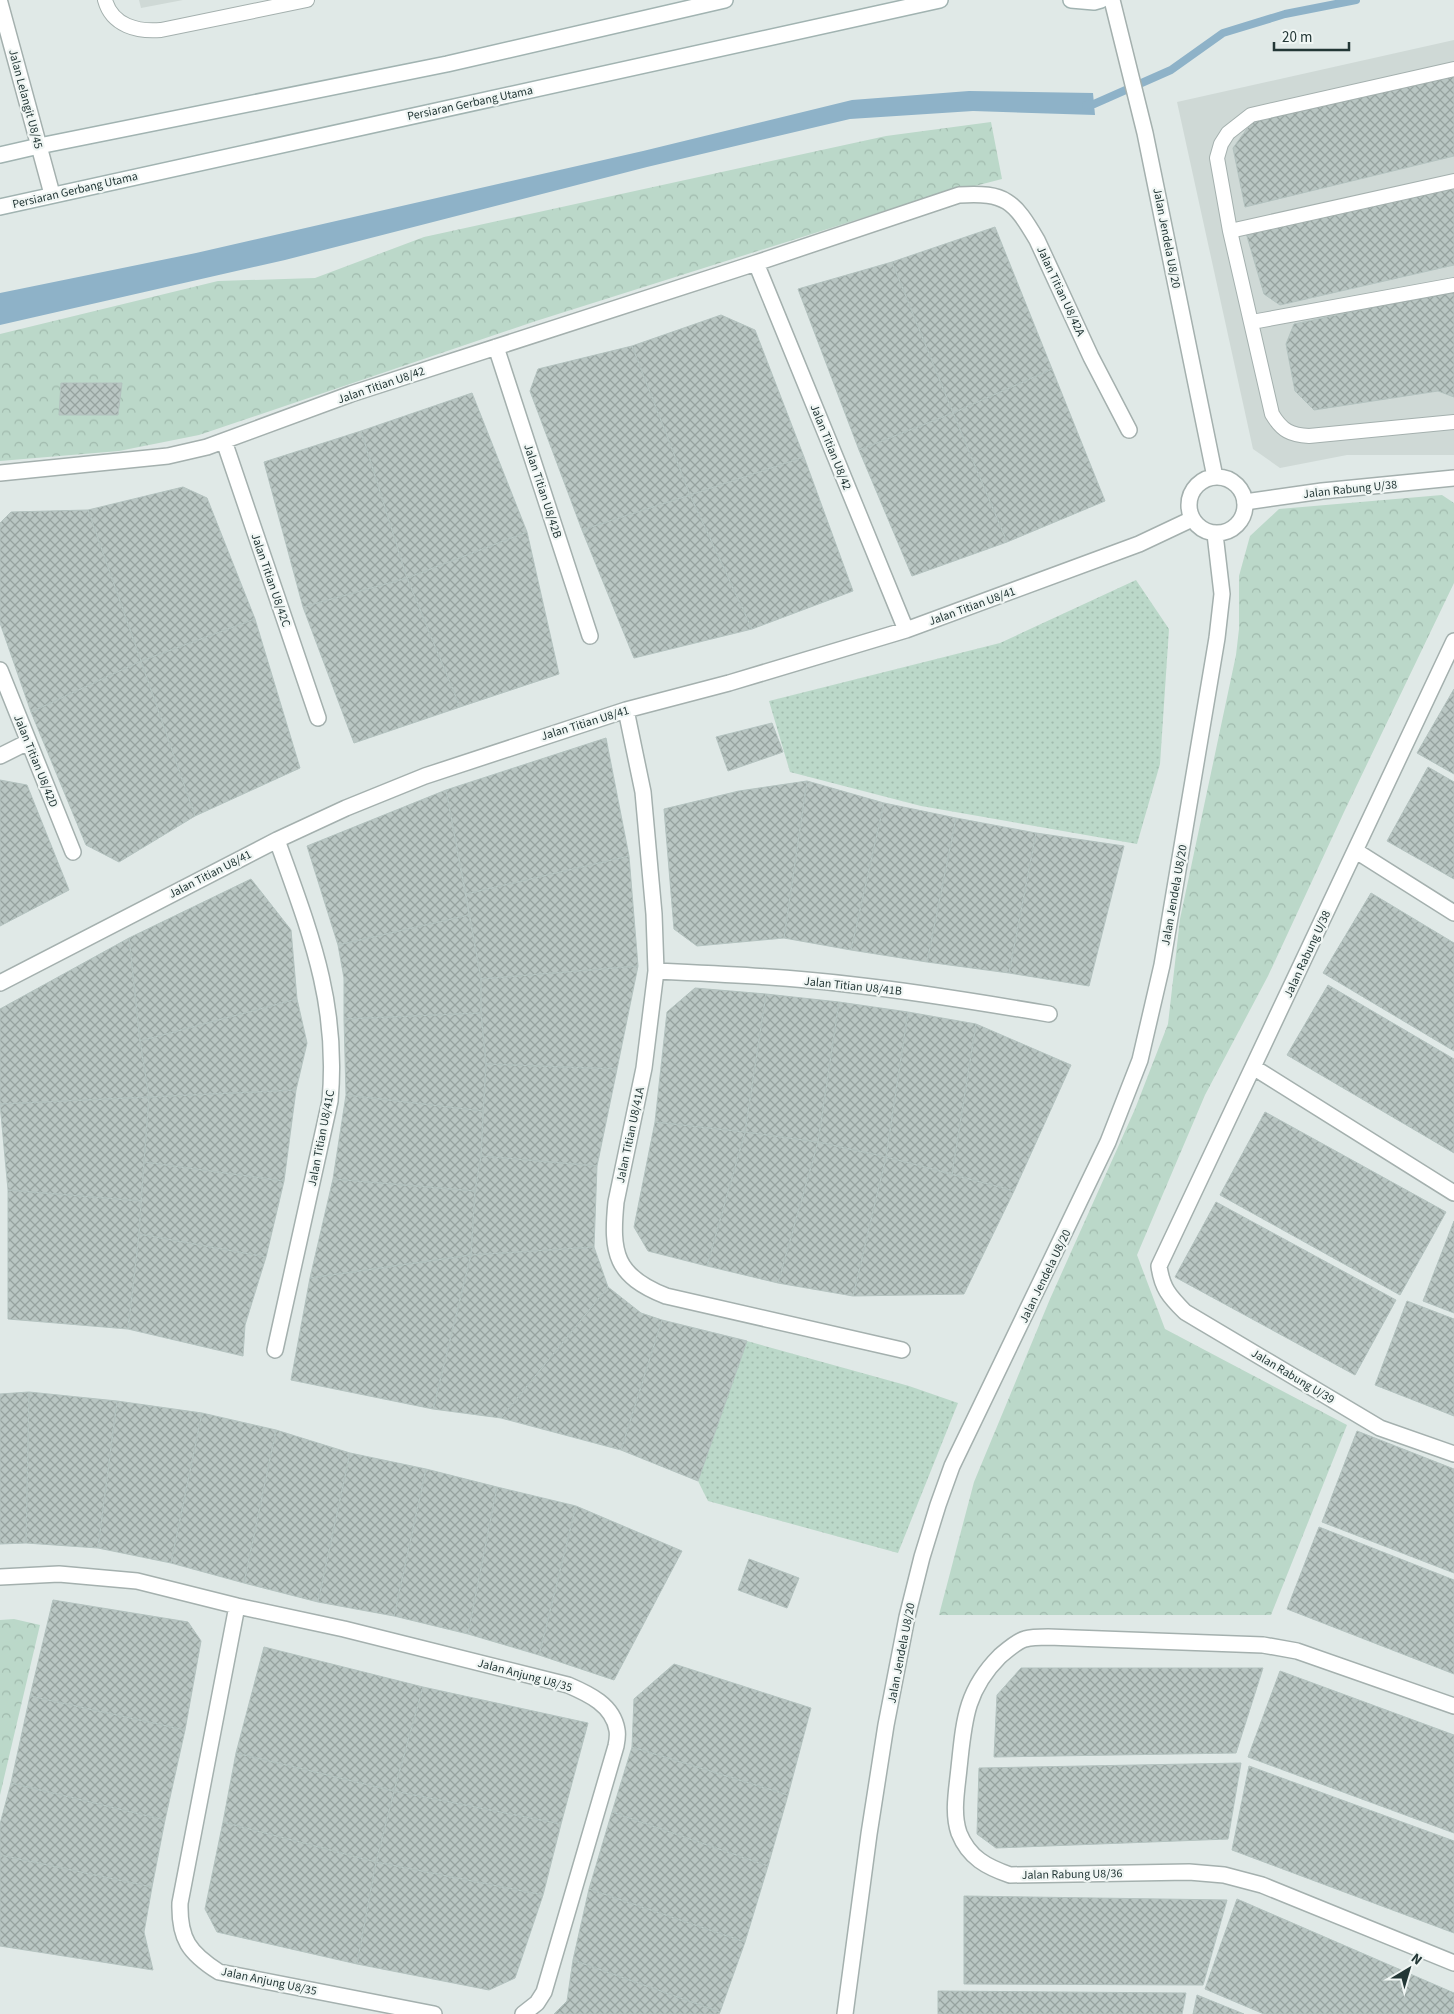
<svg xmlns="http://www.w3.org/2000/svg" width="1454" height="2014" viewBox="0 0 1454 2014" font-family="'Source Sans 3',sans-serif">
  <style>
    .built { fill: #cfd9d6 }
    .grass { fill: url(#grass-dots) }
    .forest { fill: url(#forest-crowns) }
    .water { fill: #8eb2c8 }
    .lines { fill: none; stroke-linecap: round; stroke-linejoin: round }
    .stream { stroke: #8eb2c8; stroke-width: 8 }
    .building { fill: url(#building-cross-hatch); stroke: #b3c2bf }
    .service-casing { stroke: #a4b0ae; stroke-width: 16 }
    .minor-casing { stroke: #a4b0ae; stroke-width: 18 }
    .tertiary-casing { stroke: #a4b0ae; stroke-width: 18 }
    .secondary-casing { stroke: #a1b3b1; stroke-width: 18 }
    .service { stroke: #fff; stroke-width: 14 }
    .minor { stroke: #fff; stroke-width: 15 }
    .tertiary { stroke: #fff; stroke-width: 15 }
    .secondary { stroke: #fff; stroke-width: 15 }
    .labels { text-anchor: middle; stroke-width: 4.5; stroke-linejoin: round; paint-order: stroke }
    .street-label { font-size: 12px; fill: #233736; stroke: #f0f6f4 }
  </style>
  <defs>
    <pattern id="grass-dots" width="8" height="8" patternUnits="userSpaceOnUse" patternTransform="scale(1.25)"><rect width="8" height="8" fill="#bbd8c9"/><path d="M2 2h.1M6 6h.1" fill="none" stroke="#a0baad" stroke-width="1.8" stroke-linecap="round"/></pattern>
    <pattern id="forest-crowns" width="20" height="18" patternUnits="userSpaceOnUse" patternTransform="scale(1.25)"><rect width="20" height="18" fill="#bbd8c9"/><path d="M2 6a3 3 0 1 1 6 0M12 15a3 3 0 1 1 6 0" fill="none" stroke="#a0baad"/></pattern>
    <pattern id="building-cross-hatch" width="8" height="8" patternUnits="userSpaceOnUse" patternTransform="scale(1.25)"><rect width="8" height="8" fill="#b9c6c3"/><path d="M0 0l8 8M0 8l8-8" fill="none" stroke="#96a29f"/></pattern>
  </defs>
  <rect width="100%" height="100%" fill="#e0e9e7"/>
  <path class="built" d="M 139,0 L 183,0 L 141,8 Z
    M 1454,40 L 1454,455 L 1347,455 L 1280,468 L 1253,449 L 1177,102 Z"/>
  <path class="grass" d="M 1136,580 L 1169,629 L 1160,764 L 1137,844 L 921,806 L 790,772 L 769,701 L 1000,643 Z
    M 747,1341 L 909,1386 L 958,1403 L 898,1553 L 708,1501 L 698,1481 Z"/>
  <path class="forest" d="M 991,122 L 1002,179 L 913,202 L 536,321 L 199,435 L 119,451 L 0,461 L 0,334 L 218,281 L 315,278 L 424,237 L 886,136 Z
    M 1442,495 L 1454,503 L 1454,583 L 1344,812 L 1268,976 L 1205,1095 L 1137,1255 L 1165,1329 L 1347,1425 L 1271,1615 L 939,1615 L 974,1482 L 1050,1299 L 1135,1109 L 1168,1024 L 1180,919 L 1236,655 L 1239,629 L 1239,576 L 1250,536 L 1279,509 Z
    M 14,1619 L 40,1625 L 0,1795 L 0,1620 Z"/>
  <path class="water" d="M 969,91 L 1093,93 L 1095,115 L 973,111 L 850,119 L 647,167 L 285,260 L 0,325 L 0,293 L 196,253 L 643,151 L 852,100 Z"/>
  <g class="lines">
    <path class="stream" d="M 1086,105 L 1094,104 L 1171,70 L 1223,33 L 1285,14 L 1356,0"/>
  </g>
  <path class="building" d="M 1454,75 L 1454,156 L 1245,207 L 1233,148 L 1252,122 Z
    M 1454,187 L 1454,265 L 1280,305 L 1264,294 L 1246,233 Z
    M 995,227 L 1052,369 L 953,413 L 892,262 Z
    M 892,262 L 953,413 L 859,450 L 798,289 Z
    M 1454,290 L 1454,397 L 1438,391 L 1314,410 L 1295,391 L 1286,344 L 1294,324 Z
    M 721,315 L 755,330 L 804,457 L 690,495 L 632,346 Z
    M 632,346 L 690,495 L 582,530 L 530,391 L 538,369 Z
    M 1052,369 L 1105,501 L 1007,542 L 953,413 Z
    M 61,383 L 122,383 L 118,415 L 59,415 Z
    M 472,393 L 527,532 L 407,578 L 361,431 Z
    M 953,413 L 1007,542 L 912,576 L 859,450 Z
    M 361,431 L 407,578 L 303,607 L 264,462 Z
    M 804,457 L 853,591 L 752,629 L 690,495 Z
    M 183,487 L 207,498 L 255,619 L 141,661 L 88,510 Z
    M 690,495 L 752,629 L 634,658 L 582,530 Z
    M 88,510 L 141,661 L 31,712 L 0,623 L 0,523 L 11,512 Z
    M 527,532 L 559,674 L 460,707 L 407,578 Z
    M 407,578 L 460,707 L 354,743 L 303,607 Z
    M 255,619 L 300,768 L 195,816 L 141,661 Z
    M 141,661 L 195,816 L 119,862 L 86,845 L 31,712 Z
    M 1454,689 L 1454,774 L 1417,753 Z
    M 772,723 L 783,752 L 728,771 L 716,737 Z
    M 606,738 L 629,856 L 466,894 L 446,790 Z
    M 1428,767 L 1454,782 L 1454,879 L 1387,841 Z
    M 0,780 L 27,785 L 69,890 L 0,926 Z
    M 807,781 L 784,938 L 697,946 L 674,929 L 664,809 L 739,791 Z
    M 807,781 L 884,803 L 851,950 L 784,938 Z
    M 446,790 L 469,915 L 338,945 L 307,846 Z
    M 884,803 L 956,818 L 927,962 L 851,950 Z
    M 956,818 L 1036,833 L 1009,973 L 927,962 Z
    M 1036,833 L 1124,846 L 1089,986 L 1009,973 Z
    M 629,856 L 638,966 L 481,979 L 466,894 Z
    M 251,879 L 291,930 L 297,999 L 140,1041 L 129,938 Z
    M 1371,893 L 1454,943 L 1454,1051 L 1323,973 Z
    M 469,915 L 481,979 L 481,1013 L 344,1019 L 344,978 L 338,945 Z
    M 129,938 L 140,1041 L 149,1097 L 0,1104 L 0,1009 Z
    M 638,966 L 617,1069 L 486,1064 L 481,1013 L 481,979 Z
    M 1328,985 L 1454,1059 L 1454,1153 L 1287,1055 Z
    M 695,988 L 766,994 L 745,1132 L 655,1122 L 667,1012 Z
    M 766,994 L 839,1002 L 818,1142 L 745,1132 Z
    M 297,999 L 307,1043 L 296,1090 L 149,1097 L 140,1041 Z
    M 839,1002 L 908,1012 L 886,1157 L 818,1142 Z
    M 908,1012 L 976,1024 L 952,1174 L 886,1157 Z
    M 481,1013 L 486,1064 L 483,1111 L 346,1095 L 344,1019 Z
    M 976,1024 L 1071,1065 L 1014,1191 L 952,1174 Z
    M 486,1064 L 617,1069 L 597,1166 L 481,1156 Z
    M 296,1090 L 284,1181 L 144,1162 L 149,1097 Z
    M 346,1095 L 483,1111 L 481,1156 L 475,1191 L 333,1179 Z
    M 149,1097 L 141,1201 L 8,1190 L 0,1104 Z
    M 1265,1112 L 1446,1212 L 1400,1295 L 1220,1195 Z
    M 655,1122 L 745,1132 L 707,1266 L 648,1251 L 634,1227 Z
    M 745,1132 L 818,1142 L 778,1283 L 707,1266 Z
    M 818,1142 L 886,1157 L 853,1296 L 778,1283 Z
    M 481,1156 L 597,1166 L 594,1247 L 471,1255 L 475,1191 Z
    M 886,1157 L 1014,1191 L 964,1294 L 853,1296 Z
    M 144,1162 L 284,1181 L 266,1257 L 139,1234 Z
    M 333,1179 L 475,1191 L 471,1255 L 310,1278 Z
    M 8,1190 L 141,1201 L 139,1234 L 128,1329 L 8,1319 Z
    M 1216,1202 L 1396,1300 L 1355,1375 L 1175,1277 Z
    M 1454,1221 L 1454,1313 L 1423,1301 Z
    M 139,1234 L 266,1257 L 245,1325 L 243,1356 L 128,1329 Z
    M 594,1247 L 608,1287 L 501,1418 L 433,1409 L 471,1255 Z
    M 471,1255 L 433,1409 L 291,1380 L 310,1278 Z
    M 608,1287 L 641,1313 L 662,1320 L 621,1450 L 501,1418 Z
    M 1407,1301 L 1454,1319 L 1454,1416 L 1375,1385 Z
    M 662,1320 L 747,1341 L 698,1481 L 621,1450 Z
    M 29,1392 L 117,1401 L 98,1548 L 26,1543 Z
    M 29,1392 L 26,1543 L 0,1544 L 0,1394 Z
    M 117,1401 L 202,1413 L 171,1563 L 98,1548 Z
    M 202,1413 L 276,1430 L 244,1583 L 171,1563 Z
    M 276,1430 L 350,1453 L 318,1602 L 244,1583 Z
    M 1357,1431 L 1454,1469 L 1454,1573 L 1322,1522 Z
    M 350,1453 L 426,1469 L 394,1616 L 318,1602 Z
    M 426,1469 L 497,1487 L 468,1634 L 394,1616 Z
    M 497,1487 L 576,1506 L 539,1655 L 468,1634 Z
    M 576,1506 L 682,1551 L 614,1680 L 539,1655 Z
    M 1319,1527 L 1454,1580 L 1454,1674 L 1287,1609 Z
    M 749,1559 L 799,1578 L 787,1608 L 738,1590 Z
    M 53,1600 L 188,1622 L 201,1641 L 185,1730 L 30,1696 Z
    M 264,1647 L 423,1687 L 394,1791 L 236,1753 Z
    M 674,1664 L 811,1708 L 788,1795 L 632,1747 L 634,1699 Z
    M 1021,1668 L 1263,1668 L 1236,1753 L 994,1757 L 997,1695 Z
    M 1280,1671 L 1454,1735 L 1454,1833 L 1248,1757 Z
    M 423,1687 L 588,1723 L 561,1824 L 394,1791 Z
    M 30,1696 L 185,1730 L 165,1820 L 11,1783 Z
    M 632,1747 L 788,1795 L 768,1866 L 612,1812 Z
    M 236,1753 L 394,1791 L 376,1862 L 223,1822 Z
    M 1241,1763 L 1228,1839 L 996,1848 L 977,1834 L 979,1768 Z
    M 1249,1766 L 1454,1841 L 1454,1933 L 1232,1850 Z
    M 11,1783 L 165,1820 L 152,1887 L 0,1855 L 0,1824 Z
    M 394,1791 L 561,1824 L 543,1895 L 376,1862 Z
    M 612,1812 L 768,1866 L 745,1942 L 589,1889 Z
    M 223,1822 L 376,1862 L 357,1964 L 217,1932 L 205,1909 Z
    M 0,1855 L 152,1887 L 144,1932 L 153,1970 L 0,1946 Z
    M 376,1862 L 543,1895 L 515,1978 L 489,1990 L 357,1964 Z
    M 589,1889 L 745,1942 L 720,2012 L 573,1960 Z
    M 964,1896 L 1227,1900 L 1203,1985 L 964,1984 Z
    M 1237,1899 L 1454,1993 L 1454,2014 L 1264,2014 L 1205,1989 Z
    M 573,1960 L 720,2012 L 719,2014 L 554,2014 L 567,2001 Z
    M 938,1991 L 1186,1993 L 1182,2014 L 938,2014 Z
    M 1197,1995 L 1244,2014 L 1193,2014 Z"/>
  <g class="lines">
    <defs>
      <path id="service" d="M 105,0 C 112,26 138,32 161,30 L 307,0
        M 1454,69 L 1251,115 L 1228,133 L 1221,144 L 1217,158 L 1230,231 L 1272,414 C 1282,431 1291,435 1309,436 L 1454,422
        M 1230,231 L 1454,181
        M 1252,322 L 1454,285"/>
      <path id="minor" d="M 756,263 L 906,630
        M 496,347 L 590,636
        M 224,441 L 318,718
        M 0,473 L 168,456 L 207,447 L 351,394 L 756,263 L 959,195 C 1006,192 1014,201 1037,240 L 1091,357 L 1129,430
        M 1245,502 L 1322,491 L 1454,478
        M 1454,641 L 1159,1266 C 1162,1288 1169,1296 1185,1312 L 1380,1428 L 1454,1454
        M 0,670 L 73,852
        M 626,710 L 643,792 L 654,914 L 656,971 L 644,1068 L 616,1202 C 611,1253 615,1276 666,1296 L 902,1350
        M 0,756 L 28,742
        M 1356,851 L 1454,913
        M 656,971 C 722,974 788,977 854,985 C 919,992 984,1003 1049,1014
        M 0,983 L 277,840 L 346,808 L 425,776 L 626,710 L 729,683 L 906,630 L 1139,544 L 1192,519
        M 1253,1067 L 1454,1193
        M 275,1350 L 330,1101 C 339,1002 309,930 277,840
        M 0,1577 L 59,1574 L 137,1581 L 237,1606 L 344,1629 L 568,1685 C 589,1694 613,1705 617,1730 C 618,1735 617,1741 616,1746 L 544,1992 L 537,2003 L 523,2014
        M 237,1606 L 180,1903 C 179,1939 189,1953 219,1972 L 434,2014
        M 1454,1706 L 1297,1651 L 1263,1645 L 1048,1637 C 1041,1637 1032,1637 1025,1639 C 1017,1641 1006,1651 1000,1656 C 965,1691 964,1722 959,1768 C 957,1789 952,1813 959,1833 C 969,1858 987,1867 1010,1875 L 1189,1872 L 1224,1875 L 1262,1885 L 1454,1963"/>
      <path id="tertiary" d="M 1112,0 L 1145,133 L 1215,477
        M 0,3 L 52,194
        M1189 505a28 28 0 1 1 56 0a28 28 0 1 1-56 0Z
        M 845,2014 L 869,1834 L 886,1725 L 907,1617 L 922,1557 L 938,1505 L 952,1466 L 1108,1142 L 1140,1060 L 1162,965 L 1217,638 L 1222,594 L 1215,534"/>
      <path id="secondary" d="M 1071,0 L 1094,2 L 1101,0
        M 0,155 L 39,146 L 447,64 L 725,0
        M 0,207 L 940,0"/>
    </defs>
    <use href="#service" class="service-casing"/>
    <use href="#minor" class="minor-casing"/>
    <use href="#tertiary" class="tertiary-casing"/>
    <use href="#secondary" class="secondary-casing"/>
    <use href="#service" class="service"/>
    <use href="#minor" class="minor"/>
    <use href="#tertiary" class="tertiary"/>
    <use href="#secondary" class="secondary"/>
  </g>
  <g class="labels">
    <g class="street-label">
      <text transform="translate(26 99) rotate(75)" y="4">Jalan Lelangit U8/45</text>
      <text transform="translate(470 103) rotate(-12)" y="4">Persiaran Gerbang Utama</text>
      <text transform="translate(75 190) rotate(-13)" y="4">Persiaran Gerbang Utama</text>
      <text transform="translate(1167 238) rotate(79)" y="4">Jalan Jendela U8/20</text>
      <text transform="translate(1061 291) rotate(65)" y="4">Jalan Titian U8/42A</text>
      <text transform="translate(381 385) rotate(-19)" y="4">Jalan Titian U8/42</text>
      <text transform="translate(831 447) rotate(68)" y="4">Jalan Titian U8/42</text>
      <text transform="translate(1350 489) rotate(-6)" y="4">Jalan Rabung U/38</text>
      <text transform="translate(543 491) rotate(72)" y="4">Jalan Titian U8/42B</text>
      <text transform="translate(271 580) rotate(71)" y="4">Jalan Titian U8/42C</text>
      <text transform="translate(972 606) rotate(-20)" y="4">Jalan Titian U8/41</text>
      <text transform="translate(585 723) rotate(-17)" y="4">Jalan Titian U8/41</text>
      <text transform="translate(36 761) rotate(68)" y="4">Jalan Titian U8/42D</text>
      <text transform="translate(210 874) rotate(-27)" y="4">Jalan Titian U8/41</text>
      <text transform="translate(1174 895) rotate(-80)" y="4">Jalan Jendela U8/20</text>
      <text transform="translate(1307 954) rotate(-65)" y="4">Jalan Rabung U/38</text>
      <text transform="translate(853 986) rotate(6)" y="4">Jalan Titian U8/41B</text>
      <text transform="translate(630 1135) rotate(-78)" y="4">Jalan Titian U8/41A</text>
      <text transform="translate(321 1138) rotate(-79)" y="4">Jalan Titian U8/41C</text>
      <text transform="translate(1045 1276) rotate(-64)" y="4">Jalan Jendela U8/20</text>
      <text transform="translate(1293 1376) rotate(31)" y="4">Jalan Rabung U/39</text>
      <text transform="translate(901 1653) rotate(-79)" y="4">Jalan Jendela U8/20</text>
      <text transform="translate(525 1675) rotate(15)" y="4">Jalan Anjung U8/35</text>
      <text transform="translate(1072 1874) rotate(-1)" y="4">Jalan Rabung U8/36</text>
      <text transform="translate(269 1981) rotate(12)" y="4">Jalan Anjung U8/35</text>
    </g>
  </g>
  <g transform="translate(1409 1969) rotate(38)" stroke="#f0f6f4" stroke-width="4" paint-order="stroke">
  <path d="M0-4L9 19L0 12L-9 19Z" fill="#233736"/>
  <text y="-8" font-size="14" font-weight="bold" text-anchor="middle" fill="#233736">N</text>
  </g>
  <path d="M1274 42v8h75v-8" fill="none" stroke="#233736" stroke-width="2.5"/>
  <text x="1282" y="42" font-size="15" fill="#233736" stroke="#f0f6f4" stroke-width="4" paint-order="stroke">20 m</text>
</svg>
